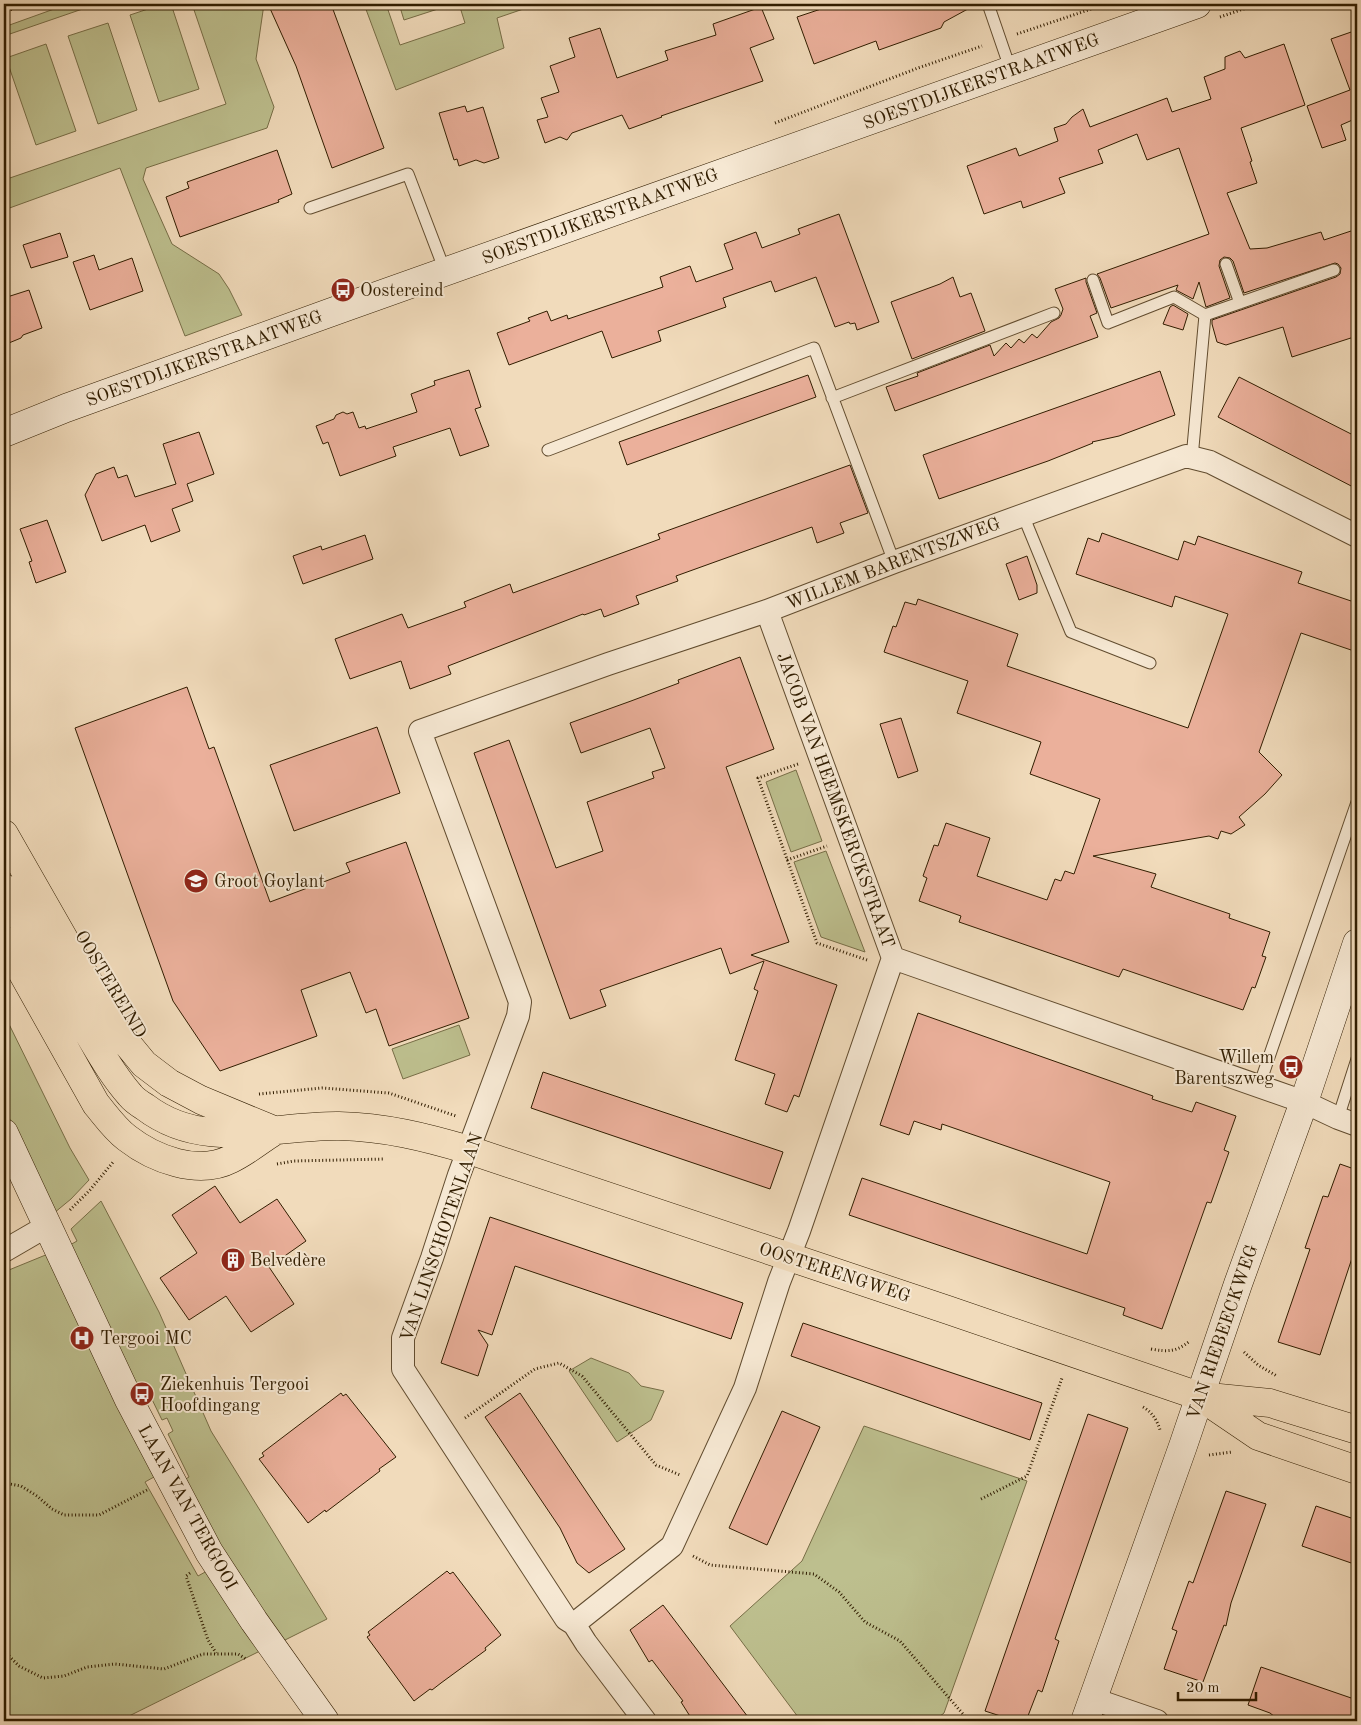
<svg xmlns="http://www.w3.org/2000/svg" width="1361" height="1725" viewBox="0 0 1361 1725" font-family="'Old Standard TT',serif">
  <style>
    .green { fill: #bdbf8e; stroke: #776e47 }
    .building { fill: #ebb09b; stroke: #311d00 }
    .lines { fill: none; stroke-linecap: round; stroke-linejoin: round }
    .lane-casing { stroke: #614c2f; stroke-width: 13 }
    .street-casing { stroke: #614c2f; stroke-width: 24 }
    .secondary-casing { stroke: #311d00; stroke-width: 29 }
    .primary-casing { stroke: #311d00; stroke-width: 29 }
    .path { stroke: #311d00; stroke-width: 3; stroke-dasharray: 1 2.5; stroke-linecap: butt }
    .lane { stroke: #f6e8d3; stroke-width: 11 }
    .street { stroke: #f6e8d3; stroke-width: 22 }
    .secondary { stroke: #f6e8d3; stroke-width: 28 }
    .primary { stroke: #f1dbbb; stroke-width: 28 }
    .labels { text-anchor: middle; stroke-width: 4; stroke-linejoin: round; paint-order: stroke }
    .street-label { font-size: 18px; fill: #311d00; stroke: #f6e8d3 }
    .poi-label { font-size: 18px; fill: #311d00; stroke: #f6e8d3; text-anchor: start }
  </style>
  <rect width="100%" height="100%" fill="#f1dbbb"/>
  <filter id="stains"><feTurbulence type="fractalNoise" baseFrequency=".004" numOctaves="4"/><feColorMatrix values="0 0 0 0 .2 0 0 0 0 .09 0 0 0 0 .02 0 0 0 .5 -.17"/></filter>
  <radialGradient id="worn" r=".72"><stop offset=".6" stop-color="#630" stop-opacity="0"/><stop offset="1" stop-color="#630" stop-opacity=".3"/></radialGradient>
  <path class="green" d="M 68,4 L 97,4 L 4,36 L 4,27 Z
    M 163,4 L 171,4 L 199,89 L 159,102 L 130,15 Z
    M 192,4 L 264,4 L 256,59 L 274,107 L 267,128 L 146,168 L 143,179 L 172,244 L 219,274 L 229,289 L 242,315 L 185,336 L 120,168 L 4,210 L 4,180 L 226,104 Z
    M 364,4 L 386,4 L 400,45 L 465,23 L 459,4 L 538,4 L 497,18 L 504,48 L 396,90 Z
    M 399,4 L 443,4 L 444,7 L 404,20 Z
    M 108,23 L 137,110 L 98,124 L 68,36 Z
    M 46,44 L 76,131 L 36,145 L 6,58 Z
    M 796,770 L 822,841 L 791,852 L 766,782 Z
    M 826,851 L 865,952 L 821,937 L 794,862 Z
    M 4,1014 L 70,1148 L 89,1180 L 71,1199 L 54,1213 L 4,1107 Z
    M 459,1025 L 470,1055 L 403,1079 L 392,1049 Z
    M 101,1201 L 159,1312 L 211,1431 L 327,1619 L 283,1641 L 224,1552 L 184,1480 L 189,1477 L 168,1434 L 173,1431 L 167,1418 L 162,1420 L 144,1383 L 137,1386 L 70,1245 L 77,1241 L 71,1229 Z
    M 48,1254 L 154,1477 L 145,1482 L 198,1576 L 207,1571 L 260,1651 L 119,1721 L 4,1721 L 4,1272 Z
    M 591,1358 L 629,1373 L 641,1386 L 664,1391 L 651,1420 L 617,1442 L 569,1371 Z
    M 864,1426 L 1027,1481 L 944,1713 L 934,1721 L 801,1721 L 730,1626 L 802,1561 Z"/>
  <path class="building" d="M 268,4 L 331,4 L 384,148 L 332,168 L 296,66 Z
    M 836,4 L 977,4 L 944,22 L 941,28 L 879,50 L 876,41 L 814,64 L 797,17 Z
    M 761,7 L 774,39 L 750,48 L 763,81 L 661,116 L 662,117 L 629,129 L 622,115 L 572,133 L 567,140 L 560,137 L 545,143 L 537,120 L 548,117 L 541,98 L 559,92 L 550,66 L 575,57 L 569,38 L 600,28 L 617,78 L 668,60 L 665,51 L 716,35 L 713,24 Z
    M 1357,30 L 1357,118 L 1341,125 L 1346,140 L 1322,148 L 1307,106 L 1350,90 L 1331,39 Z
    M 1284,44 L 1305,105 L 1241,128 L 1252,161 L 1250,162 L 1257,183 L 1227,193 L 1250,249 L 1267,248 L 1321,232 L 1324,240 L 1357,229 L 1357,336 L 1292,357 L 1283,327 L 1226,345 L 1217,342 L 1212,324 L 1212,320 L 1336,277 L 1340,274 L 1341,268 L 1338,264 L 1335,263 L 1244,293 L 1233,261 L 1230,258 L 1224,257 L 1220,260 L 1219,266 L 1230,298 L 1206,307 L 1199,282 L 1193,299 L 1176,290 L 1178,285 L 1111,308 L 1100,278 L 1097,274 L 1209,234 L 1179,148 L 1147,160 L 1137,134 L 1098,150 L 1103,163 L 1059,178 L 1065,193 L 1023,208 L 1021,201 L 984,214 L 967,166 L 1016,148 L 1019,156 L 1058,141 L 1054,128 L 1066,124 L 1072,117 L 1083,109 L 1090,127 L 1167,98 L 1172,112 L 1211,99 L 1204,77 L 1225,69 L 1225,57 L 1240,51 L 1245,58 Z
    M 465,106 L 467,112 L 483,107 L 499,158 L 484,163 L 476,160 L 459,166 L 457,159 L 454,160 L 439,113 Z
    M 277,150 L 292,194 L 278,200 L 279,202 L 180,237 L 166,197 L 189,188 L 187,182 Z
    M 839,214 L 879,322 L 857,330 L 855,323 L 850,324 L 849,322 L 835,327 L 816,277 L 775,292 L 771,281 L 723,298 L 726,307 L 658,331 L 661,341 L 612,358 L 602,331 L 509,365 L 497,333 L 530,321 L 528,318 L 547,311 L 551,321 L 567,315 L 568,319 L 663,287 L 660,277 L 690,266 L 696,282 L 733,269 L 724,244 L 756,232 L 762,248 L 800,234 L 798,229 Z
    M 60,233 L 68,257 L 31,268 L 23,245 Z
    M 94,255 L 99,270 L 132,258 L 143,291 L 90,310 L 73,262 Z
    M 953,277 L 960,297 L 971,293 L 985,331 L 912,359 L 891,302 L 940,284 Z
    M 1086,278 L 1086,282 L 1097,313 L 1090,316 L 1098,337 L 895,411 L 886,387 L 918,376 L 917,373 L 990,345 L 994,356 L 1006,343 L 1011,348 L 1019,339 L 1024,343 L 1032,334 L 1037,338 L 1051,322 L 1059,318 L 1061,315 L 1063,309 L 1055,289 Z
    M 29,290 L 42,328 L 23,335 L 21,338 L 4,345 L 4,298 Z
    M 1173,305 L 1188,314 L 1183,330 L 1163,324 L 1170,307 Z
    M 469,370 L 481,407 L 475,409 L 489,446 L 460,456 L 450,428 L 393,447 L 396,456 L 340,476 L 328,442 L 323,444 L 316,426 L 334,419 L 336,415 L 343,412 L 347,414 L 353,412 L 359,428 L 365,426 L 366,429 L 417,412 L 411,394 L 435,385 L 434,381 Z
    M 1160,371 L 1175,415 L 1119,436 L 1092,442 L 1093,443 L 1048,461 L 939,499 L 923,455 Z
    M 808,375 L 816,397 L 627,465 L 619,442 Z
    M 1239,377 L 1357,437 L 1357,489 L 1218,417 Z
    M 199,432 L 214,474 L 187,484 L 193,501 L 172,509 L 180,531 L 151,542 L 145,525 L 102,541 L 85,495 L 96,474 L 114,467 L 118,478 L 127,475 L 135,497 L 176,484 L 163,444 Z
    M 850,465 L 868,513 L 840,523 L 844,533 L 817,543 L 812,527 L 676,576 L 678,581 L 636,596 L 639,604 L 604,617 L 601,609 L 584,615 L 583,614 L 448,666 L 451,674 L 410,689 L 401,661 L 350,679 L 335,639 L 402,614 L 408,628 L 466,607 L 464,602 L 510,584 L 513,593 L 660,539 L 658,534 Z
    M 47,520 L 66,572 L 36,583 L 29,562 L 32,561 L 20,529 Z
    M 1102,533 L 1178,560 L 1184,541 L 1195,545 L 1198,536 L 1302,572 L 1298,583 L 1357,603 L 1357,652 L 1301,633 L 1259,752 L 1282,775 L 1265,794 L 1239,817 L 1245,825 L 1231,834 L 1221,831 L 1218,839 L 1209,836 L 1093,856 L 1156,874 L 1151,887 L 1230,914 L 1229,918 L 1270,932 L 1262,956 L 1266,957 L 1255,988 L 1252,987 L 1243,1010 L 1123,969 L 1119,977 L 959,922 L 961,916 L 919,901 L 927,878 L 923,876 L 934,845 L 938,846 L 946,823 L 990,838 L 977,876 L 1047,900 L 1055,879 L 1061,881 L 1065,871 L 1074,874 L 1100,799 L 1030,774 L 1041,742 L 957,713 L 968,681 L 884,652 L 893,626 L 896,627 L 905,602 L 916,605 L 918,599 L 1018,634 L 1007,666 L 1188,728 L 1228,614 L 1175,596 L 1172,607 L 1076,574 L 1088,538 L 1099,542 Z
    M 365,535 L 373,559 L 303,584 L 293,556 L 321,546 L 322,550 Z
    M 1027,556 L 1037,585 L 1037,593 L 1019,600 L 1006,564 Z
    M 740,657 L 774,749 L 726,767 L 789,942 L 751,955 L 837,985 L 799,1097 L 794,1095 L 787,1112 L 765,1104 L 775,1074 L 735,1060 L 758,991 L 754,989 L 764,961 L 730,974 L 721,948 L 600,990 L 606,1006 L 570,1019 L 474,753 L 509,740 L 556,868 L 603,851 L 587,802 L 654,778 L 652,772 L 665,768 L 650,728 L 581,753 L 570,723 L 631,701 L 679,683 L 678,680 Z
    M 187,687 L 209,749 L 214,747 L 270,902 L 350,872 L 346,863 L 406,842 L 469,1018 L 389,1046 L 376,1009 L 366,1013 L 350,972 L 301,990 L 317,1036 L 220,1071 L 173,1001 L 75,728 Z
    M 901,718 L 918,771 L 898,778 L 880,724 Z
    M 377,727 L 400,793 L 294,831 L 270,765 Z
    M 918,1013 L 1153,1096 L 1152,1099 L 1192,1112 L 1196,1102 L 1236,1116 L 1224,1150 L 1229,1152 L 1211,1203 L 1207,1202 L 1162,1329 L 1123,1315 L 1125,1308 L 849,1215 L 862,1178 L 1087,1254 L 1110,1182 L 942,1124 L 941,1130 L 914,1121 L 909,1135 L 880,1125 Z
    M 543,1072 L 783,1152 L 770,1189 L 531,1108 Z
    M 1340,1164 L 1357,1170 L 1357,1243 L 1320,1355 L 1278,1342 L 1310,1249 L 1305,1248 L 1323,1196 L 1328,1197 Z
    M 215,1186 L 240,1223 L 277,1199 L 306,1241 L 269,1267 L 294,1304 L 251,1332 L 226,1296 L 189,1320 L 160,1278 L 197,1253 L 172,1215 Z
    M 490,1217 L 743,1303 L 731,1339 L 515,1266 L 492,1335 L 478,1330 L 488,1345 L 478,1376 L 441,1363 Z
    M 803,1323 L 1042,1403 L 1030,1440 L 791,1356 Z
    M 341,1393 L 343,1396 L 346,1394 L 396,1457 L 379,1469 L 380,1471 L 326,1512 L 325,1510 L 308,1523 L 259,1459 L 264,1456 L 262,1453 Z
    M 520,1393 L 625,1549 L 589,1573 L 577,1563 L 560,1528 L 485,1417 Z
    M 782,1411 L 820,1427 L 767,1545 L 729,1528 Z
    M 1088,1414 L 1128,1428 L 1055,1639 L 1059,1641 L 1042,1692 L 1038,1690 L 1026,1721 L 1016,1721 L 985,1711 Z
    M 1226,1491 L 1266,1504 L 1231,1603 L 1226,1626 L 1224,1625 L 1203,1682 L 1164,1669 L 1177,1631 L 1172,1629 L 1189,1581 L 1193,1583 Z
    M 1316,1506 L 1357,1520 L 1357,1565 L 1302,1546 Z
    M 447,1571 L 450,1574 L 453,1572 L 501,1635 L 485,1648 L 486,1650 L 441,1683 L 432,1690 L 430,1689 L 414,1701 L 367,1637 L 370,1635 L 368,1632 Z
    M 663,1605 L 701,1655 L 751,1721 L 693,1721 L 681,1702 L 683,1701 L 652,1660 L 649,1662 L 630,1630 Z
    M 1261,1667 L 1357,1700 L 1357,1721 L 1289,1721 L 1275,1717 L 1270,1713 L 1248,1705 Z"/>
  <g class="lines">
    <defs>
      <path id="lane" d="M 988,4 L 1011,71
        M 310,208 L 408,174 L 445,271
        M 1226,264 L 1240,303
        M 1093,280 L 1108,323 L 1174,297 L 1205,315
        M 832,398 L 1054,313
        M 548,450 L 814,348 L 894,562
        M 1192,458 L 1205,315 L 1334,270
        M 1023,515 L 1071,632 L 1150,663
        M 1259,1086 L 1357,802
        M 1338,1118 L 1357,1059"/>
      <path id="street" d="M 893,958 L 1304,1102 L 1338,1118 L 1357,1125
        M 4,1251 L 47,1226
        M 574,1624 L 672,1546 L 745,1388 L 779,1282 L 799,1231 L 893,958 L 767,611
        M 1093,1699 L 1157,1721
        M 645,1721 L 586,1643 L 574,1624 L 566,1619 L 403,1369 L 403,1338 L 432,1258 L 459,1175 L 518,1016 L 520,1002 L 420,731 L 608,664 L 767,611 L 894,562 L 1186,456 L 1210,462 L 1357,536"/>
      <path id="secondary" d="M 4,433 L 66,408 L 343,308 L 1197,4
        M 4,1133 L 129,1400 L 209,1552 L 254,1621 L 325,1721
        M 1085,1721 L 1183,1446 L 1238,1284 L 1304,1102 L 1357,943"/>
      <path id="primary" d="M 4,834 L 116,1030 L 144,1064 L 169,1083 L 201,1100 L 271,1129
        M 4,888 C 30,934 56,980 84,1026 C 98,1049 112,1075 130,1095 C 134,1100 140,1104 145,1107 C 204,1152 272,1125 339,1126 C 385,1127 425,1137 469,1150 L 948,1310 L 1199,1396 L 1270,1403 L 1357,1430
        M 4,940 L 96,1104 C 106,1116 115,1129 127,1138 C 154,1159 198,1176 231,1159 C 246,1152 259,1141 273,1132
        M 1202,1398 L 1258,1436 L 1357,1470"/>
    </defs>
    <use href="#lane" class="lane-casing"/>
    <use href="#street" class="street-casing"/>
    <use href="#secondary" class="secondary-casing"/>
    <use href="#primary" class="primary-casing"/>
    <path class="path" d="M 4,12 L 27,4
      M 1220,17 L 1258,4
      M 1017,34 L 1106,4
      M 775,123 L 918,68 L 982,46
      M 798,764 L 758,778 L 817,943 L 867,960
      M 787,860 L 827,846
      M 259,1094 L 322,1088 L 389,1093 L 456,1116
      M 277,1164 L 294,1161 L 385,1159
      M 70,1210 L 90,1190 L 114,1161
      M 1151,1349 C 1168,1352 1176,1352 1190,1341
      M 1244,1352 L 1258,1365 L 1277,1376
      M 1143,1407 C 1152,1412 1157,1420 1160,1430
      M 465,1418 L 535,1369 L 559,1363 L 582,1376 L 656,1465 L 680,1475
      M 1209,1455 L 1232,1452
      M 4,1483 L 21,1486 L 37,1496 L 52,1509 L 64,1515 L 99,1515 L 147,1490
      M 981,1499 L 1027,1476 L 1062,1378
      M 693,1556 L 710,1565 L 814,1574 L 839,1592 L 865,1622 L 900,1641 L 969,1721
      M 190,1573 L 186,1576 L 208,1640 L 216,1653
      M 4,1651 L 19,1666 L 43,1678 L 64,1676 L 87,1667 L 115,1664 L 164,1669 L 203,1654 L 238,1654 L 246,1659"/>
    <use href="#lane" class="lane"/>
    <use href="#street" class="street"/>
    <use href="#secondary" class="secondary"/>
    <use href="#primary" class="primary"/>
  </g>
  <defs>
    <symbol id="bus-disc" viewBox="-11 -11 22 22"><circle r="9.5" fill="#8f2418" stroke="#f6e8d3"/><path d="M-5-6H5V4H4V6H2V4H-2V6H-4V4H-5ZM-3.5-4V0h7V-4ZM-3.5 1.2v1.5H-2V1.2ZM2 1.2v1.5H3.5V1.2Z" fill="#fff"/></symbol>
    <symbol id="school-disc" viewBox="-11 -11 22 22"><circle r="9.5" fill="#8f2418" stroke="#f6e8d3"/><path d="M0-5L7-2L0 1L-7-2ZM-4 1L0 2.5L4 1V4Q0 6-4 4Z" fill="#fff"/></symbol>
    <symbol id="building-disc" viewBox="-11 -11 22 22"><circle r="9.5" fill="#8f2418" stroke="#f6e8d3"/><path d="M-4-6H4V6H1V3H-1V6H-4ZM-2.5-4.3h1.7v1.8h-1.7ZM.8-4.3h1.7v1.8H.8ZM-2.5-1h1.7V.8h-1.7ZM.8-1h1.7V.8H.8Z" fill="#fff"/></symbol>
    <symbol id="hospital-disc" viewBox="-11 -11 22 22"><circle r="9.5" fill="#8f2418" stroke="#f6e8d3"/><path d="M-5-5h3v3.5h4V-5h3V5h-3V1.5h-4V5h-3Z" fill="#fff"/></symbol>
  </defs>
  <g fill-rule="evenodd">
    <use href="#bus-disc" x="329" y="276" width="28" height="28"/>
    <use href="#school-disc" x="182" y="867" width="28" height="28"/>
    <use href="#bus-disc" x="1277" y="1053" width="28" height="28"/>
    <use href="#building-disc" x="219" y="1246" width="28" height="28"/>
    <use href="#hospital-disc" x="68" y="1324" width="28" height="28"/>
    <use href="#bus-disc" x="128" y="1380" width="28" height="28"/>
  </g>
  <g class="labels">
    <g class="street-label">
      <text transform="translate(981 81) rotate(-20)" y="6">SOESTDIJKERSTRAATWEG</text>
      <text transform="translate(600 216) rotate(-20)" y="6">SOESTDIJKERSTRAATWEG</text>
      <text transform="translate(204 358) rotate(-20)" y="6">SOESTDIJKERSTRAATWEG</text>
      <text transform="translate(893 563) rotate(-21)" y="6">WILLEM BARENTSZWEG</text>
      <text transform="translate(836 800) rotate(70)" y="6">JACOB VAN HEEMSKERCKSTRAAT</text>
      <text transform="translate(111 984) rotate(59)" y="6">OOSTEREIND</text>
      <text transform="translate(441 1237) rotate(-71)" y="6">VAN LINSCHOTENLAAN</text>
      <text transform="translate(835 1272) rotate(18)" y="6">OOSTERENGWEG</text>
      <text transform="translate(1222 1332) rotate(-71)" y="6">VAN RIEBEECKWEG</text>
      <text transform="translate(188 1507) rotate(61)" y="6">LAAN VAN TERGOOI</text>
    </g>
    <g class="poi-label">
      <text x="360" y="296">Oostereind</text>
      <text x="214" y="887">Groot Goylant</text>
      <text x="1274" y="1063" text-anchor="end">Willem<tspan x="1274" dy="21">Barentszweg</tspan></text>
      <text x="250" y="1266">Belvedère</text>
      <text x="100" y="1344">Tergooi MC</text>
      <text x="160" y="1390">Ziekenhuis Tergooi<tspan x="160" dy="21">Hoofdingang</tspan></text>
    </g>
  </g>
  <rect width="1361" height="1725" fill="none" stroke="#f1dbbb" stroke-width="20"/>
  <rect x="5" y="5" width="1351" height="1715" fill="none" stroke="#311d00" stroke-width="2.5"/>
  <rect x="10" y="10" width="1341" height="1705" fill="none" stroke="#311d00"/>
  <path d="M1178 1692v8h78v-8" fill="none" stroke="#311d00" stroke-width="2.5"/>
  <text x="1186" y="1692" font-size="15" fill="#311d00" stroke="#f6e8d3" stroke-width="4" paint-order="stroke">20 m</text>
  <rect width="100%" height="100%" filter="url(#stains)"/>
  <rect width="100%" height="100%" fill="url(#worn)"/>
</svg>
